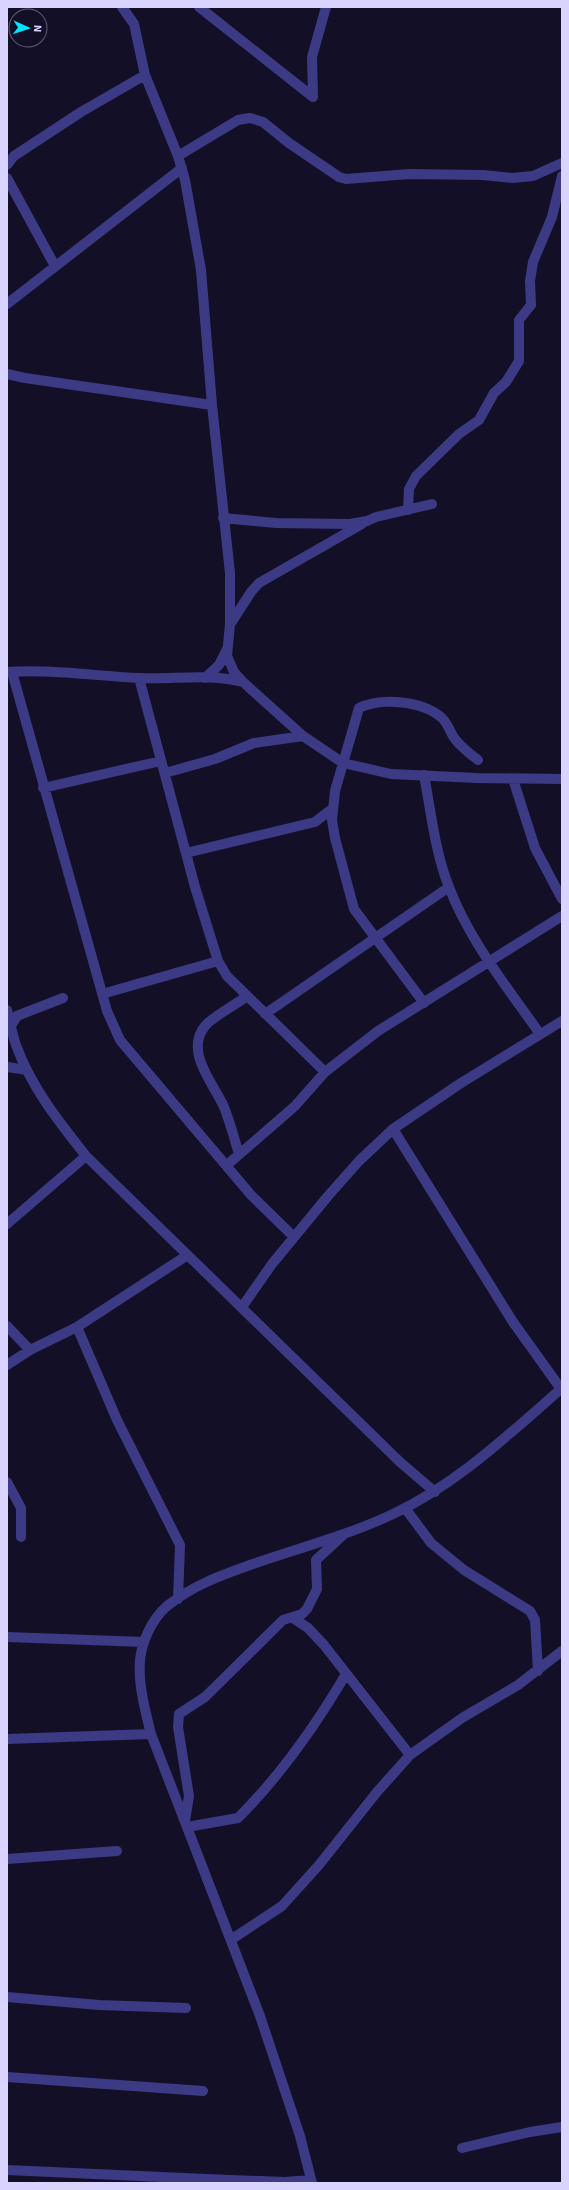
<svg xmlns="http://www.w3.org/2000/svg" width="569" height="2190" viewBox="0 0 569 2190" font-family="'Source Sans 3',sans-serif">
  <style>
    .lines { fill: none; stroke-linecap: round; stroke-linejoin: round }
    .minor { stroke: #3d3a85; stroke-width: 10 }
  </style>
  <rect width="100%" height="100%" fill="#130f26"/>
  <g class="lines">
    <path class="minor" d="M 122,7 L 134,24 L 145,75 L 178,156 L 185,180 L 201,270 L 212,405 L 230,573 L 230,624 L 227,656 L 234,672 L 243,682
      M 199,7 L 313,97
      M 313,97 L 312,57 L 326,7
      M 178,156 L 238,120 L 250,118 L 263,122 L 289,143 L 339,177 L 346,179 L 409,174 L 483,175 L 512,178 L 533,176 L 562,163
      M 7,165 L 14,156 L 81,112 L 145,75
      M 7,178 L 55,266
      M 7,304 L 182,168
      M 7,374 L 25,378 L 212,405
      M 408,510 L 409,489 L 416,476 L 459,434 L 479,420 L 494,393 L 506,382 L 519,361 L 519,320 L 531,305 L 530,281 L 533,262 L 552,217 L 562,176
      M 223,518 L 276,523 L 350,524 L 367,521 L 376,517 L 432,504
      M 231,623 L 251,592 L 259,583 L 362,524
      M 7,672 C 51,669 95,676 139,678 C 173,680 209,673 243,682 L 303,736 L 343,763 L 391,774 L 477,778 L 562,779
      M 12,672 L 107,1011 L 120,1040 L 251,1195 L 294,1237
      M 139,678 L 195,887 L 218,961 L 227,976 L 325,1072
      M 205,678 L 219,665 L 227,649
      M 165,773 L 215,759 L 254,743 L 303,736
      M 424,775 C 431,812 435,852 449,887 C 469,940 507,987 540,1034
      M 513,779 L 535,848 L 562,899
      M 43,788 L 161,761
      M 186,853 L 315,822 L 332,809
      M 102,994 L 218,961
      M 424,1003 L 354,909 L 335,838 L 332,820 L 335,791 L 359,708 C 382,697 423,701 442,718 C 448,723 450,733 455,739 C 461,747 470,754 478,760
      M 7,1010 C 10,1021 12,1034 16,1045 C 31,1087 59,1122 86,1156 L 400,1462 L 435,1492
      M 265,1014 L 449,887
      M 11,1026 L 17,1016 L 22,1014 L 63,998
      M 7,1067 L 27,1070
      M 393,1129 L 513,1322 L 561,1389
      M 239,1154 C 234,1138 230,1122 224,1107 C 214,1084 184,1052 205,1026 C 212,1017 237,1004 247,996
      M 227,1165 L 295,1106 L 325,1072 L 378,1031 L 562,916
      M 7,1224 L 86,1156
      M 242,1307 L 272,1264 L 328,1196 L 359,1161 L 393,1129 L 461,1083 L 562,1021
      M 7,1326 L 30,1350
      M 77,1327 L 117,1420 L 180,1545 L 178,1599
      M 7,1365 L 30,1350 L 77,1327 L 186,1256
      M 7,1482 L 21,1508 L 21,1537
      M 405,1508 L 431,1543 L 464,1570 L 530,1611 L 535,1620 L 538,1671
      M 293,1618 L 308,1628 L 324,1645 L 410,1755
      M 7,1637 L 144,1642
      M 7,1739 L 151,1734
      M 185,1821 L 189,1796 L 178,1727 L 179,1714 L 205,1697 L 283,1620 L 302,1614 L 307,1609 L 317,1589 L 316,1560 L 343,1535
      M 187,1827 L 238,1818 C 280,1776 316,1725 346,1674
      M 7,1859 L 117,1851
      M 232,1939 L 282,1906 L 319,1865 L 377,1792 L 410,1755 L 462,1718 L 518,1685 L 562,1651
      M 7,1997 L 99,2005 L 186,2008
      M 7,2077 L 203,2091
      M 462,2148 L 530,2132 L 562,2127
      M 7,2170 L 206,2179 L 285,2182 L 311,2180
      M 312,2183 L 300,2136 L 260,2016 L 151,1734 C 145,1710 138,1684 140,1660 C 142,1641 152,1619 167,1606 C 193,1585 222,1575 253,1564 C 299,1548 349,1535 393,1514 C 457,1484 509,1434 562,1388"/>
  </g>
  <rect width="569" height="2190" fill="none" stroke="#d9d4ff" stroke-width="16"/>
  <g transform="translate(28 28) rotate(93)"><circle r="19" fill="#130f26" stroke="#625e7d"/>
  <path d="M0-3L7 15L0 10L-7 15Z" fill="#00e5ff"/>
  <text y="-6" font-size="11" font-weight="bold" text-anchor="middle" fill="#d9d4ff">N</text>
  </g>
</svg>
